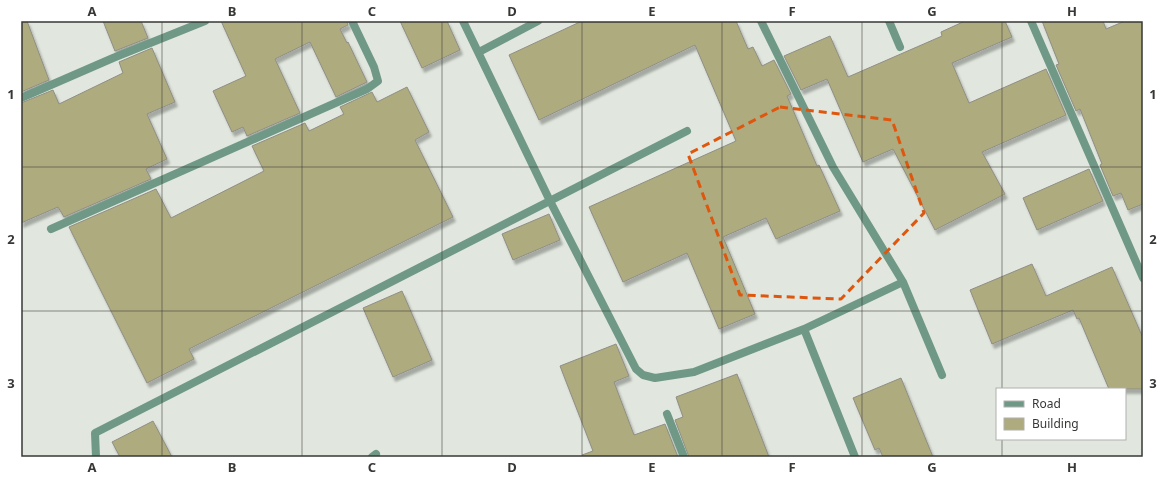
<svg xmlns="http://www.w3.org/2000/svg" width="1164" height="478" viewBox="0 0 1164 478" font-family="'Noto Sans',sans-serif">
  <style>
    .building { fill: #aeab7f; stroke: #8f8e85; filter: url(#shadow) }
    .lines { fill: none; stroke-linecap: round; stroke-linejoin: round }
    .service { stroke: #6f9986; stroke-width: 8 }
    .minor { stroke: #6f9986; stroke-width: 8 }
    .marked { fill: none; stroke: #df570e; stroke-width: 3; stroke-dasharray: 8 5; stroke-linejoin: round }
    .grid { fill: none; stroke: #363835; stroke-width: 1; stroke-opacity: 0.55 }
    .neatline { fill: none; stroke: #363835; stroke-width: 1.5 }
    .grid-label { font-size: 13px; text-anchor: middle; font-weight: bold; fill: #363835 }
  </style>
  <defs>
    <filter id="shadow"><feDropShadow dx="2.5" dy="4.5" stdDeviation="1" flood-color="#0004"/></filter>
  </defs>
  <rect width="100%" height="100%" fill="#e1e7de"/>
  <path class="building" d="M 21,21 L 27,21 L 49,80 L 21,92 Z
    M 103,21 L 141,21 L 148,38 L 115,51 Z
    M 221,21 L 347,21 L 348,25 L 340,29 L 347,43 L 348,42 L 367,82 L 336,97 L 310,42 L 275,59 L 300,113 L 247,136 L 243,127 L 232,132 L 213,91 L 246,76 Z
    M 400,21 L 447,21 L 460,50 L 422,68 Z
    M 582,21 L 736,21 L 748,49 L 753,47 L 762,66 L 774,60 L 791,94 L 787,96 L 817,166 L 819,165 L 840,211 L 776,239 L 766,218 L 723,237 L 755,314 L 719,329 L 687,253 L 623,282 L 589,207 L 736,141 L 695,45 L 539,120 L 509,55 Z
    M 965,21 L 1005,21 L 1012,37 L 952,63 L 969,103 L 1046,69 L 1066,115 L 982,152 L 1005,194 L 935,230 L 893,149 L 863,162 L 827,79 L 801,90 L 784,56 L 830,36 L 848,77 L 942,36 L 941,32 Z
    M 1042,21 L 1103,21 L 1106,29 L 1125,21 L 1143,21 L 1143,204 L 1128,210 L 1121,193 L 1113,196 L 1100,165 L 1102,164 L 1080,109 L 1076,111 L 1056,65 L 1059,64 Z
    M 152,48 L 175,102 L 147,114 L 167,159 L 146,169 L 151,179 L 64,217 L 58,207 L 21,223 L 21,103 L 53,90 L 59,104 L 123,73 L 119,62 Z
    M 407,87 L 429,132 L 415,140 L 453,217 L 189,349 L 194,359 L 147,383 L 69,227 L 156,189 L 171,218 L 264,171 L 252,146 L 305,123 L 309,131 L 344,114 L 340,107 L 372,92 L 377,102 Z
    M 1089,169 L 1103,201 L 1037,230 L 1023,198 Z
    M 549,214 L 560,240 L 513,260 L 502,234 Z
    M 1032,264 L 1046,296 L 1112,267 L 1143,338 L 1143,389 L 1109,389 L 1079,318 L 1077,319 L 1073,310 L 992,344 L 970,290 Z
    M 402,291 L 432,360 L 393,377 L 363,308 Z
    M 616,344 L 629,376 L 614,382 L 634,435 L 665,424 L 678,457 L 583,457 L 582,455 L 593,451 L 560,366 Z
    M 737,374 L 769,457 L 689,457 L 675,420 L 683,417 L 676,397 Z
    M 901,378 L 922,430 L 933,457 L 883,457 L 879,448 L 875,450 L 853,398 Z
    M 153,421 L 172,457 L 120,457 L 112,442 Z"/>
  <g class="lines">
    <path class="service" d="M 667,414 L 684,457"/>
    <path class="minor" d="M 463,21 L 550,201 L 636,369 L 643,375 L 655,378 L 694,372 L 804,329 L 903,282
      M 761,21 L 833,167 L 903,282 L 942,375
      M 889,21 L 900,47
      M 1031,21 L 1143,278
      M 479,52 L 538,21
      M 21,98 L 113,58 L 205,21
      M 51,229 L 367,89 L 378,81 L 374,67 L 352,21
      M 804,329 L 855,457
      M 96,457 L 95,433 L 687,131
      M 372,457 L 376,454"/>
  </g>
  <path class="marked" d="M 780,107 L 892,120 L 924,213 L 841,299 L 740,295 L 688,154 Z"/>
  <path class="grid" d="M 162,21 L 162,457M 302,21 L 302,457M 442,21 L 442,457M 582,21 L 582,457M 722,21 L 722,457M 862,21 L 862,457M 1002,21 L 1002,389M 21,167 L 1143,167M 21,311 L 1143,311M 1002,439 L 1002,457"/>
  <rect width="1164" height="478" fill="none" stroke="#ffffff" stroke-width="44"/>
  <rect x="996" y="388" width="130" height="52" fill="#ffffff" stroke="#afafae"/>
  <rect x="1004" y="401" width="20" height="6" fill="#6f9986" stroke="#afafae"/>
  <text x="1032" y="408" font-size="12" fill="#363835">Road</text>
  <rect x="1004" y="418" width="20" height="12" fill="#aeab7f" stroke="#afafae"/>
  <text x="1032" y="428" font-size="12" fill="#363835">Building</text>
  <rect x="22" y="22" width="1120" height="434" class="neatline"/>
  <g class="grid-label">
    <text x="92" y="16">A</text>
    <text x="232" y="16">B</text>
    <text x="372" y="16">C</text>
    <text x="512" y="16">D</text>
    <text x="652" y="16">E</text>
    <text x="792" y="16">F</text>
    <text x="932" y="16">G</text>
    <text x="1072" y="16">H</text>
    <text x="11" y="99">1</text>
    <text x="1153" y="99">1</text>
    <text x="11" y="244">2</text>
    <text x="1153" y="244">2</text>
    <text x="11" y="388">3</text>
    <text x="1153" y="388">3</text>
    <text x="92" y="472">A</text>
    <text x="232" y="472">B</text>
    <text x="372" y="472">C</text>
    <text x="512" y="472">D</text>
    <text x="652" y="472">E</text>
    <text x="792" y="472">F</text>
    <text x="932" y="472">G</text>
    <text x="1072" y="472">H</text>
  </g>
</svg>
